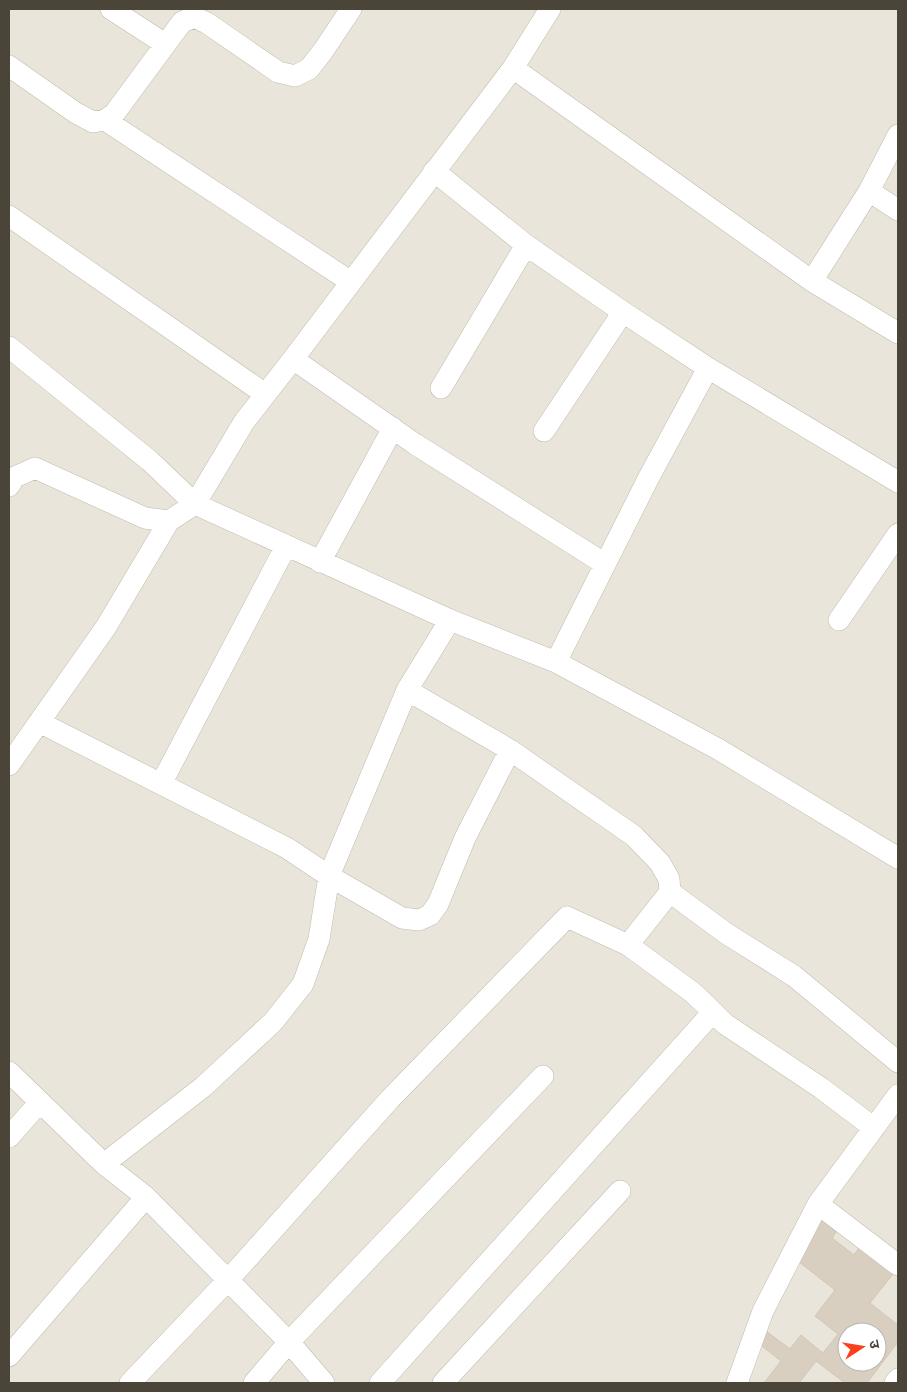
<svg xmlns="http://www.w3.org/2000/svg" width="907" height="1392" viewBox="0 0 907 1392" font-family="Jost,'Noto Sans Devanagari',sans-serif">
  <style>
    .residential { fill: #eae5da; fill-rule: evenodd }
    .building { fill: #d8cfc1; stroke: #d3c7b4; fill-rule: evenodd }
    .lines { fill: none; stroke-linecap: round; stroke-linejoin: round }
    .minor-casing { stroke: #c2bbae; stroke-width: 22 }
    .minor { stroke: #fff; stroke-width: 21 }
  </style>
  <rect width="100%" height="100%" fill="#f6f3ec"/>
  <path class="residential" d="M 9,9 L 898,9 L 898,1383 L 9,1383 ZM 847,1332 L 877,1332 L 877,1362 L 847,1362 Z"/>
  <path class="building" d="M 824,1218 L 838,1229 L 832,1238 L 854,1255 L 859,1248 L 893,1274 L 870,1303 L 898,1325 L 898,1342 L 867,1383 L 845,1383 L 816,1361 L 799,1383 L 764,1383 L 781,1361 L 758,1343 L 766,1331 L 790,1349 L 801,1335 L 823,1353 L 838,1334 L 815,1316 L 835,1290 L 794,1258 ZM 847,1332 L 877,1332 L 877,1362 L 847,1362 Z"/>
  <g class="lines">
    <defs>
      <path id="minor" d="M 111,9 L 165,44
        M 9,66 L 76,113 L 93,122 L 105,120 L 114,114 L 182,22 L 194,17 L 207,23 L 278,72 L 295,76 L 309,69 L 323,51 L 351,9
        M 513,68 L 812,281 L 898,333
        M 105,120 L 351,282
        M 434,171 L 526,245 L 623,312 L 708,368 L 898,482
        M 869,191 L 898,210
        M 9,216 L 265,394
        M 812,281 L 869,191 L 898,135
        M 9,347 L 150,461 L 195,504 L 450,620 L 556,662 L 718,749 L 898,858
        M 293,359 L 415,444 L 605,564
        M 441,388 L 526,245
        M 544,431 L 623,312
        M 9,486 L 15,477 L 35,468 L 145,518 L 169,521
        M 320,562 L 393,428
        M 839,620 L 898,534
        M 556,662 L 649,477 L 708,368
        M 407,690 L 510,750 L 634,836 L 660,863 L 669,879 L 670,892 L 628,945
        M 39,722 L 287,848 L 329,876 L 402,918 L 419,920 L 430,915 L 438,904 L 465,838 L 510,750
        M 9,765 L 106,627 L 169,521 L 195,504 L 244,422 L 293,359 L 513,68 L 550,9
        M 161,784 L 286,546
        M 670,892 L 727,934 L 794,976 L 898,1062
        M 9,1072 L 104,1164 L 146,1197 L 289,1342 L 324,1383
        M 9,1137 L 40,1102
        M 104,1164 L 203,1087 L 273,1022 L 303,984 L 319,939 L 329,876 L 407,690 L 450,620
        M 818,1204 L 898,1265
        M 9,1356 L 146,1197
        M 130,1383 L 228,1280 L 390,1099 L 567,917 L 628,945 L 692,992 L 706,1005 L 725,1024 L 821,1088 L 874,1128
        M 254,1383 L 289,1342 L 543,1076
        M 380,1383 L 713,1012
        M 443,1383 L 620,1191
        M 737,1383 L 763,1311 L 818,1204 L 898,1095
        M 895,1383 L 898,1379"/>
    </defs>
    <use href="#minor" class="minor-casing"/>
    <use href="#minor" class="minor"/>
  </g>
  <rect width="907" height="1392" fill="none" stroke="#4b4439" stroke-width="20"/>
  <g transform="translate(862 1347) rotate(78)"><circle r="24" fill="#ffffff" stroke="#b7b4b0"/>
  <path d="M0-4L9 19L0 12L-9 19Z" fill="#fc3f1d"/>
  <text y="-8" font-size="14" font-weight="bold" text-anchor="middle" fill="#4b4439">उ</text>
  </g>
</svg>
